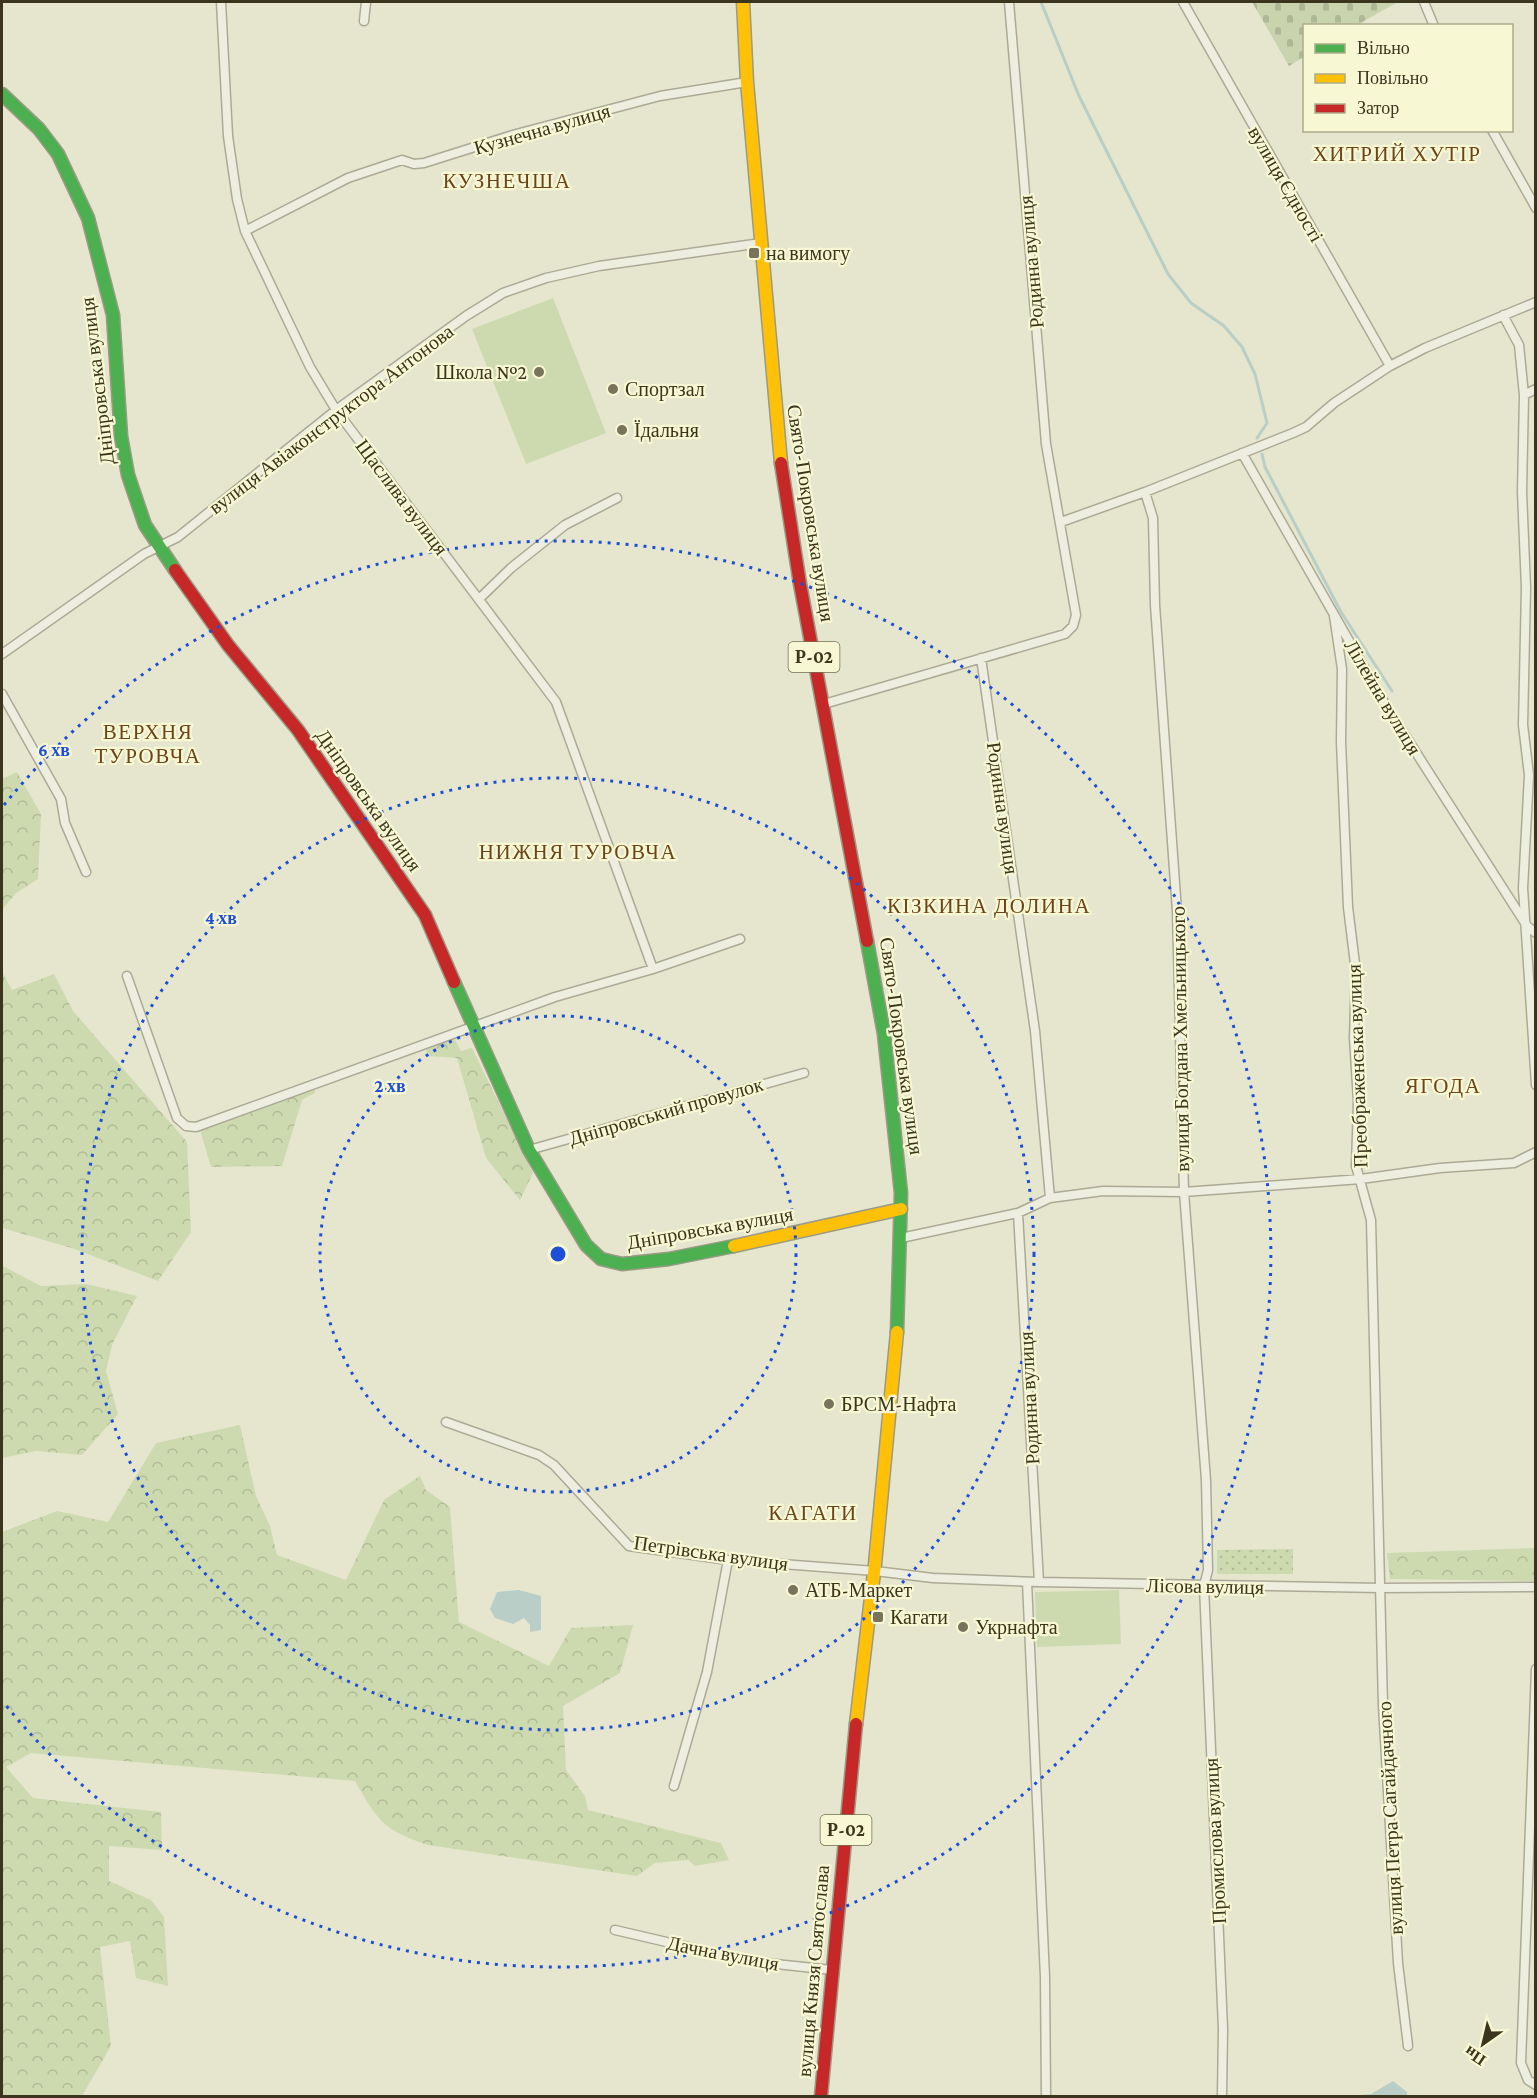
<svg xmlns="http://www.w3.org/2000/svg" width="1537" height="2098" viewBox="0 0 1537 2098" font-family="'Crimson Pro',serif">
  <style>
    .green { fill: #cddaaf }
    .forest { fill: url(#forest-crowns) }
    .cemetery { fill: url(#cemetery-stones) }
    .park { fill: url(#park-dots) }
    .water { fill: #b8cec7 }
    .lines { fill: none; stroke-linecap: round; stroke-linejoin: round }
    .stream { stroke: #b8cec7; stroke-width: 3 }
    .street-casing { stroke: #acaa96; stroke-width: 11 }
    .fast-casing { stroke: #9b9a86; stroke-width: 15 }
    .slow-casing { stroke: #9b9a86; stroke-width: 15 }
    .jam-casing { stroke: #9b9a86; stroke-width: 15 }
    .street { stroke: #eeeee0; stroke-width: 8 }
    .fast { stroke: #4caf50; stroke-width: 12 }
    .slow { stroke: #ffc107; stroke-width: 12 }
    .jam { stroke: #c62828; stroke-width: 12 }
    .ring { fill: none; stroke: #1d4ed8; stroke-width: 3; stroke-dasharray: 3 6 }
    .poi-dot { fill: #78735b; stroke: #f7f8d3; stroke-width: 2 }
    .labels { text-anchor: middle; stroke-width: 4.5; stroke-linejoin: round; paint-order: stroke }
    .shield { fill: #f7f8d3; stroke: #747054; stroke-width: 1.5 }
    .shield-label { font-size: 18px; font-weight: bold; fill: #3c351d }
    .street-label { font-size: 20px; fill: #3c351d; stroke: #f7f8d3 }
    .poi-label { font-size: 20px; fill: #3c351d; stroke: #f7f8d3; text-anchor: start }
    .neighbourhood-label { font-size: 21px; letter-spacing: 1.5px; fill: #6c441a; stroke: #f7f8d3 }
    .centre { fill: #1d4ed8; stroke: #f7f8d3; stroke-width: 3 }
    .ring-label { font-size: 18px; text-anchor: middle; font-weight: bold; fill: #1d4ed8; stroke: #f7f8d3; stroke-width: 4.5; stroke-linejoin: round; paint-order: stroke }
  </style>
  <defs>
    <pattern id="forest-crowns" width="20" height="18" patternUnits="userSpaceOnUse" patternTransform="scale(1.5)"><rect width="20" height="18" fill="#cddaaf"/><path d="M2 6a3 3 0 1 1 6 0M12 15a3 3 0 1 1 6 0" fill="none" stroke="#b1bc96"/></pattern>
    <pattern id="cemetery-stones" width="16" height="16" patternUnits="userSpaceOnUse" patternTransform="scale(1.5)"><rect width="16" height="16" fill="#c9d4af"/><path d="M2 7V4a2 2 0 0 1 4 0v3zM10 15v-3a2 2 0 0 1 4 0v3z" fill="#aeb796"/></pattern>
    <pattern id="park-dots" width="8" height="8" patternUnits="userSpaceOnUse" patternTransform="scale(1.5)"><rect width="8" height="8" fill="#cddaaf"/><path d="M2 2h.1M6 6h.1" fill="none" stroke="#b1bc96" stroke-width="1.8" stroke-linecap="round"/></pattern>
  </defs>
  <rect width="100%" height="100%" fill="#e6e6ce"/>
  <path class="green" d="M 553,298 L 606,433 L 526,464 L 472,329 Z
    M 1119,1590 L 1121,1644 L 1037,1647 L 1035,1592 Z"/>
  <path class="forest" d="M 17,772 L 41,814 L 38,879 L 16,893 L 2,910 L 2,779 Z
    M 2,972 L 12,990 L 54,974 L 73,1011 L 187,1142 L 191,1232 L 158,1281 L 72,1248 L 2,1228 Z
    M 454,1038 L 461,1051 L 472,1048 L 533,1173 L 520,1200 L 486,1158 L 457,1058 L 427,1056 L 426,1047 Z
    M 315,1088 L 315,1093 L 302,1100 L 282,1166 L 211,1167 L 200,1130 Z
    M 2,1260 L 3,1266 L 41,1286 L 86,1284 L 137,1296 L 112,1345 L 106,1371 L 118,1414 L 82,1455 L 36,1451 L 2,1458 Z
    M 240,1425 L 256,1496 L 270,1526 L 277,1555 L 346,1580 L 384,1500 L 420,1476 L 426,1490 L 450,1507 L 459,1622 L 549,1666 L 571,1628 L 633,1625 L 620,1673 L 563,1706 L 566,1770 L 585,1796 L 588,1810 L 721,1843 L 729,1860 L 695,1866 L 688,1860 L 655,1863 L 637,1876 L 428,1845 C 383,1830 378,1821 355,1781 L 31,1753 L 6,1767 L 33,1798 L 161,1812 L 162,1850 L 109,1846 L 109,1881 L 151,1900 L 164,1917 L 168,1986 L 136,1978 L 130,1941 L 100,1947 L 111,2046 L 82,2096 L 2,2096 L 2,1532 L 57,1511 L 108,1522 L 156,1443 Z
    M 1535,1548 L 1535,1581 L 1390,1579 L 1387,1553 Z"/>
  <path class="cemetery" d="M 1252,2 L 1398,2 L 1357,25 L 1304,26 L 1304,57 L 1289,66 Z"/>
  <path class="park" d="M 1293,1549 L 1293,1574 L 1217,1574 L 1217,1550 Z"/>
  <path class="water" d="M 519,1590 L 541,1596 L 541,1630 L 530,1632 L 530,1625 L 524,1618 L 513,1624 L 495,1618 L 490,1609 L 497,1592 Z
    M 1393,2081 L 1407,2092 L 1407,2096 L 1355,2096 L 1371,2094 Z"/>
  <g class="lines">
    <path class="stream" d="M 1041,2 L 1079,96 L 1168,274 L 1191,303 L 1224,326 L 1242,347 L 1255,374 L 1267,423 L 1257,438
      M 1262,454 L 1265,467 L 1341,612 L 1392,691"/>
    <defs>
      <path id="street" d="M 221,2 L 228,136 L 237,199 L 245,231 L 310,367 L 336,410 L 556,702 L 653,969
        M 1183,2 L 1390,366
        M 1424,2 L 1434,26
        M 364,21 L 366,2
        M 1492,130 L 1536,208
        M 245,231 L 348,178 L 402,160 L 414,164 L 424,163 L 516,134 L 660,96 L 747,82
        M 1503,315 L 1519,345 L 1524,395 L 1522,492 L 1526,588 L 1523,725 L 1529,775 L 1523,888 L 1536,1085
        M 1524,395 L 1536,389
        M 1242,453 L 1385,704 L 1527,926 L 1536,933
        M 1145,492 L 1153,518 L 1155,605 L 1177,911 L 1184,1192 L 1206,1480 L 1208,1570 L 1204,1586 L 1223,2029 L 1222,2096
        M 1061,522 L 1145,492 L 1293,433 L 1306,427 L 1334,403 L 1390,366 L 1425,348 L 1536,302
        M 479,599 L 511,568 L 565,525 L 617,498
        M 1334,616 L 1342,669 L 1341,742 L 1348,907 L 1356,972 L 1354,1038 L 1358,1101 L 1356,1166 L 1371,1220 L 1383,1706 L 1398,1963 L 1408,2046
        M 2,654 L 144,554 L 178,537 L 336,410 L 466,316 L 503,293 L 546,278 L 599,266 L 761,243
        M 981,658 L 1035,1031 L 1050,1198
        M 2,694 L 61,799 L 65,823 L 86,872
        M 824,704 L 1065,634 L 1073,626 L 1076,615 L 1046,444 L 1009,2
        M 127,976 L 177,1118 L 186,1126 L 196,1127 L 555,997 L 653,969 L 740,939
        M 529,1150 L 804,1073
        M 1018,1213 L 1039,1582
        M 901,1238 L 1018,1213 L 1050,1198 L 1103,1191 L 1184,1192 L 1361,1179 L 1440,1168 L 1514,1163 L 1536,1152
        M 446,1422 L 539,1455 L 554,1465 L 629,1546 L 728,1560 L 875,1571 L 933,1578 L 1039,1582 L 1381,1588 L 1536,1587
        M 1027,1582 L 1045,1977 L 1046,2096
        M 1536,1669 L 1521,2063 L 1528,2080 L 1536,2085
        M 674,1786 L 707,1672 L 728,1560
        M 615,1930 L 748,1961 L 832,1970"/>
      <path id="fast" d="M 2,94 L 39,129 L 58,154 L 88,218 L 113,315 L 121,436 L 128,475 L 145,525 L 175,570
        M 867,941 L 884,1034 L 901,1193 L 897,1332
        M 454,982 L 529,1150 L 586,1245 L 601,1259 L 622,1264 L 669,1259 L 734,1246"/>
      <path id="slow" d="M 743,2 L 747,82 L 781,463
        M 734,1246 L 901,1209
        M 856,1724 L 875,1564 L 897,1332"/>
      <path id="jam" d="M 781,463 L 800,584 L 867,941
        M 175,570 L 228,645 L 298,730 L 425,915 L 454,982
        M 821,2096 L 856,1724"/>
    </defs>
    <use href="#street" class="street-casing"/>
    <use href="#fast" class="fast-casing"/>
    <use href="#slow" class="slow-casing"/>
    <use href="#jam" class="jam-casing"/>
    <use href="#street" class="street"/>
    <use href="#fast" class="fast"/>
    <use href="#slow" class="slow"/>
    <use href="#jam" class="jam"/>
  </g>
  <g class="ring">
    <circle cx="558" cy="1254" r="238"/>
    <circle cx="558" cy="1254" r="476"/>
    <path d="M4 805A713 713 0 1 1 4 1703"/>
  </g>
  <g class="poi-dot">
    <rect x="748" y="247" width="12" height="12" rx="3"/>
    <circle cx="539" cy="372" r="6"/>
    <circle cx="613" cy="389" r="6"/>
    <circle cx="622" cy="430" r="6"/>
    <circle cx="829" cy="1404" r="6"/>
    <circle cx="793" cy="1590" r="6"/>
    <rect x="872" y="1611" width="12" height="12" rx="3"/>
    <circle cx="963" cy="1627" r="6"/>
  </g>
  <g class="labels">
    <g class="shield">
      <rect x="788.5" y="642" width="51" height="30" rx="4.5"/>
      <rect x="820.5" y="1815" width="51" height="30" rx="4.5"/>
    </g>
    <g class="shield-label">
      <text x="814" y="663">Р-02</text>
      <text x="846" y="1836">Р-02</text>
    </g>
    <g class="street-label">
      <text transform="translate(542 129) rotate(-16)" y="7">Кузнечна вулиця</text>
      <text transform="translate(1286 184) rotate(60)" y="7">вулиця Єдності</text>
      <text transform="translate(1031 262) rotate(-95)" y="7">Родинна вулиця</text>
      <text transform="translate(97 381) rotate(-97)" y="7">Дніпровська вулиця</text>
      <text transform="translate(331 419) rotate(-37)" y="7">вулиця Авіаконструктора Антонова</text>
      <text transform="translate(402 497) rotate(53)" y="7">Щаслива вулиця</text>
      <text transform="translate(811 513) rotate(81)" y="7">Свято-Покровська вулиця</text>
      <text transform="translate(1383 697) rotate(59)" y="7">Лілейна вулиця</text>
      <text transform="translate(369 800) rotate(55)" y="7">Дніпровська вулиця</text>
      <text transform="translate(1003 808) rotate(82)" y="7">Родинна вулиця</text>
      <text transform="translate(1180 1039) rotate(-91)" y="7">вулиця Богдана Хмельницького</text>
      <text transform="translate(902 1046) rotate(82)" y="7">Свято-Покровська вулиця</text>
      <text transform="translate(1357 1066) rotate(-92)" y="7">Преображенська вулиця</text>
      <text transform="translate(666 1111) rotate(-16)" y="7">Дніпровський провулок</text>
      <text transform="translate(710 1228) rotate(-10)" y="7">Дніпровська вулиця</text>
      <text transform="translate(1029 1398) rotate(-93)" y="7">Родинна вулиця</text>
      <text transform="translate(711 1553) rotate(8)" y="7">Петрівська вулиця</text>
      <text transform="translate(1205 1586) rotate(1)" y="7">Лісова вулиця</text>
      <text transform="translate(1390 1818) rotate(-93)" y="7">вулиця Петра Сагайдачного</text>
      <text transform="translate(1215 1841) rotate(-93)" y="7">Промислова вулиця</text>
      <text transform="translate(723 1953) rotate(11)" y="7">Дачна вулиця</text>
      <text transform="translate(813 1971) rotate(-85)" y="7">вулиця Князя Святослава</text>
    </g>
    <g class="poi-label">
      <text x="766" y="260">на вимогу</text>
      <text x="527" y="379" text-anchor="end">Школа №2</text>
      <text x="625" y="396">Спортзал</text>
      <text x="634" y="437">Їдальня</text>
      <text x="841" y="1411">БРСМ-Нафта</text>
      <text x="805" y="1597">АТБ-Маркет</text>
      <text x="890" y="1624">Кагати</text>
      <text x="975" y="1634">Укрнафта</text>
    </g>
    <g class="neighbourhood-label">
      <text x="1397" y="161">ХИТРИЙ ХУТІР</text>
      <text x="507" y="188">КУЗНЕЧША</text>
      <text x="148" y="739">ВЕРХНЯ<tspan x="148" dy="24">ТУРОВЧА</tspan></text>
      <text x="578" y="859">НИЖНЯ ТУРОВЧА</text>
      <text x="989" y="913">КІЗКИНА ДОЛИНА</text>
      <text x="1443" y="1093">ЯГОДА</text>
      <text x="813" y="1520">КАГАТИ</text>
    </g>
  </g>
  <circle cx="558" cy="1254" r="9" class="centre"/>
  <g class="ring-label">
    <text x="54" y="756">6 хв</text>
    <text x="221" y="924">4 хв</text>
    <text x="390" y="1092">2 хв</text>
  </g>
  <rect width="1537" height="2098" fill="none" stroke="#3c351d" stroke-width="6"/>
  <rect x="1303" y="24" width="210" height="108" fill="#f7f8d3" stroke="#acaa8a" stroke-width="1.5"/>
  <rect x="1315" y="44" width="30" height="9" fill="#4caf50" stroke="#acaa8a" stroke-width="1.5"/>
  <text x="1357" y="54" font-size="18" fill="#3c351d">Вільно</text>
  <rect x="1315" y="74" width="30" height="9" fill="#ffc107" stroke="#acaa8a" stroke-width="1.5"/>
  <text x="1357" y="84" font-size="18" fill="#3c351d">Повільно</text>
  <rect x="1315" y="104" width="30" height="9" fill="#c62828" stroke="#acaa8a" stroke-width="1.5"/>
  <text x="1357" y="114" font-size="18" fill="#3c351d">Затор</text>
  <g transform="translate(1483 2044) rotate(214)" stroke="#f7f8d3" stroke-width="4.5" paint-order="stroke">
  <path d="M0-4.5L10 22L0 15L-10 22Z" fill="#3c351d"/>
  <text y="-9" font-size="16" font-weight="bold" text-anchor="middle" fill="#3c351d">Пн</text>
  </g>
</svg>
